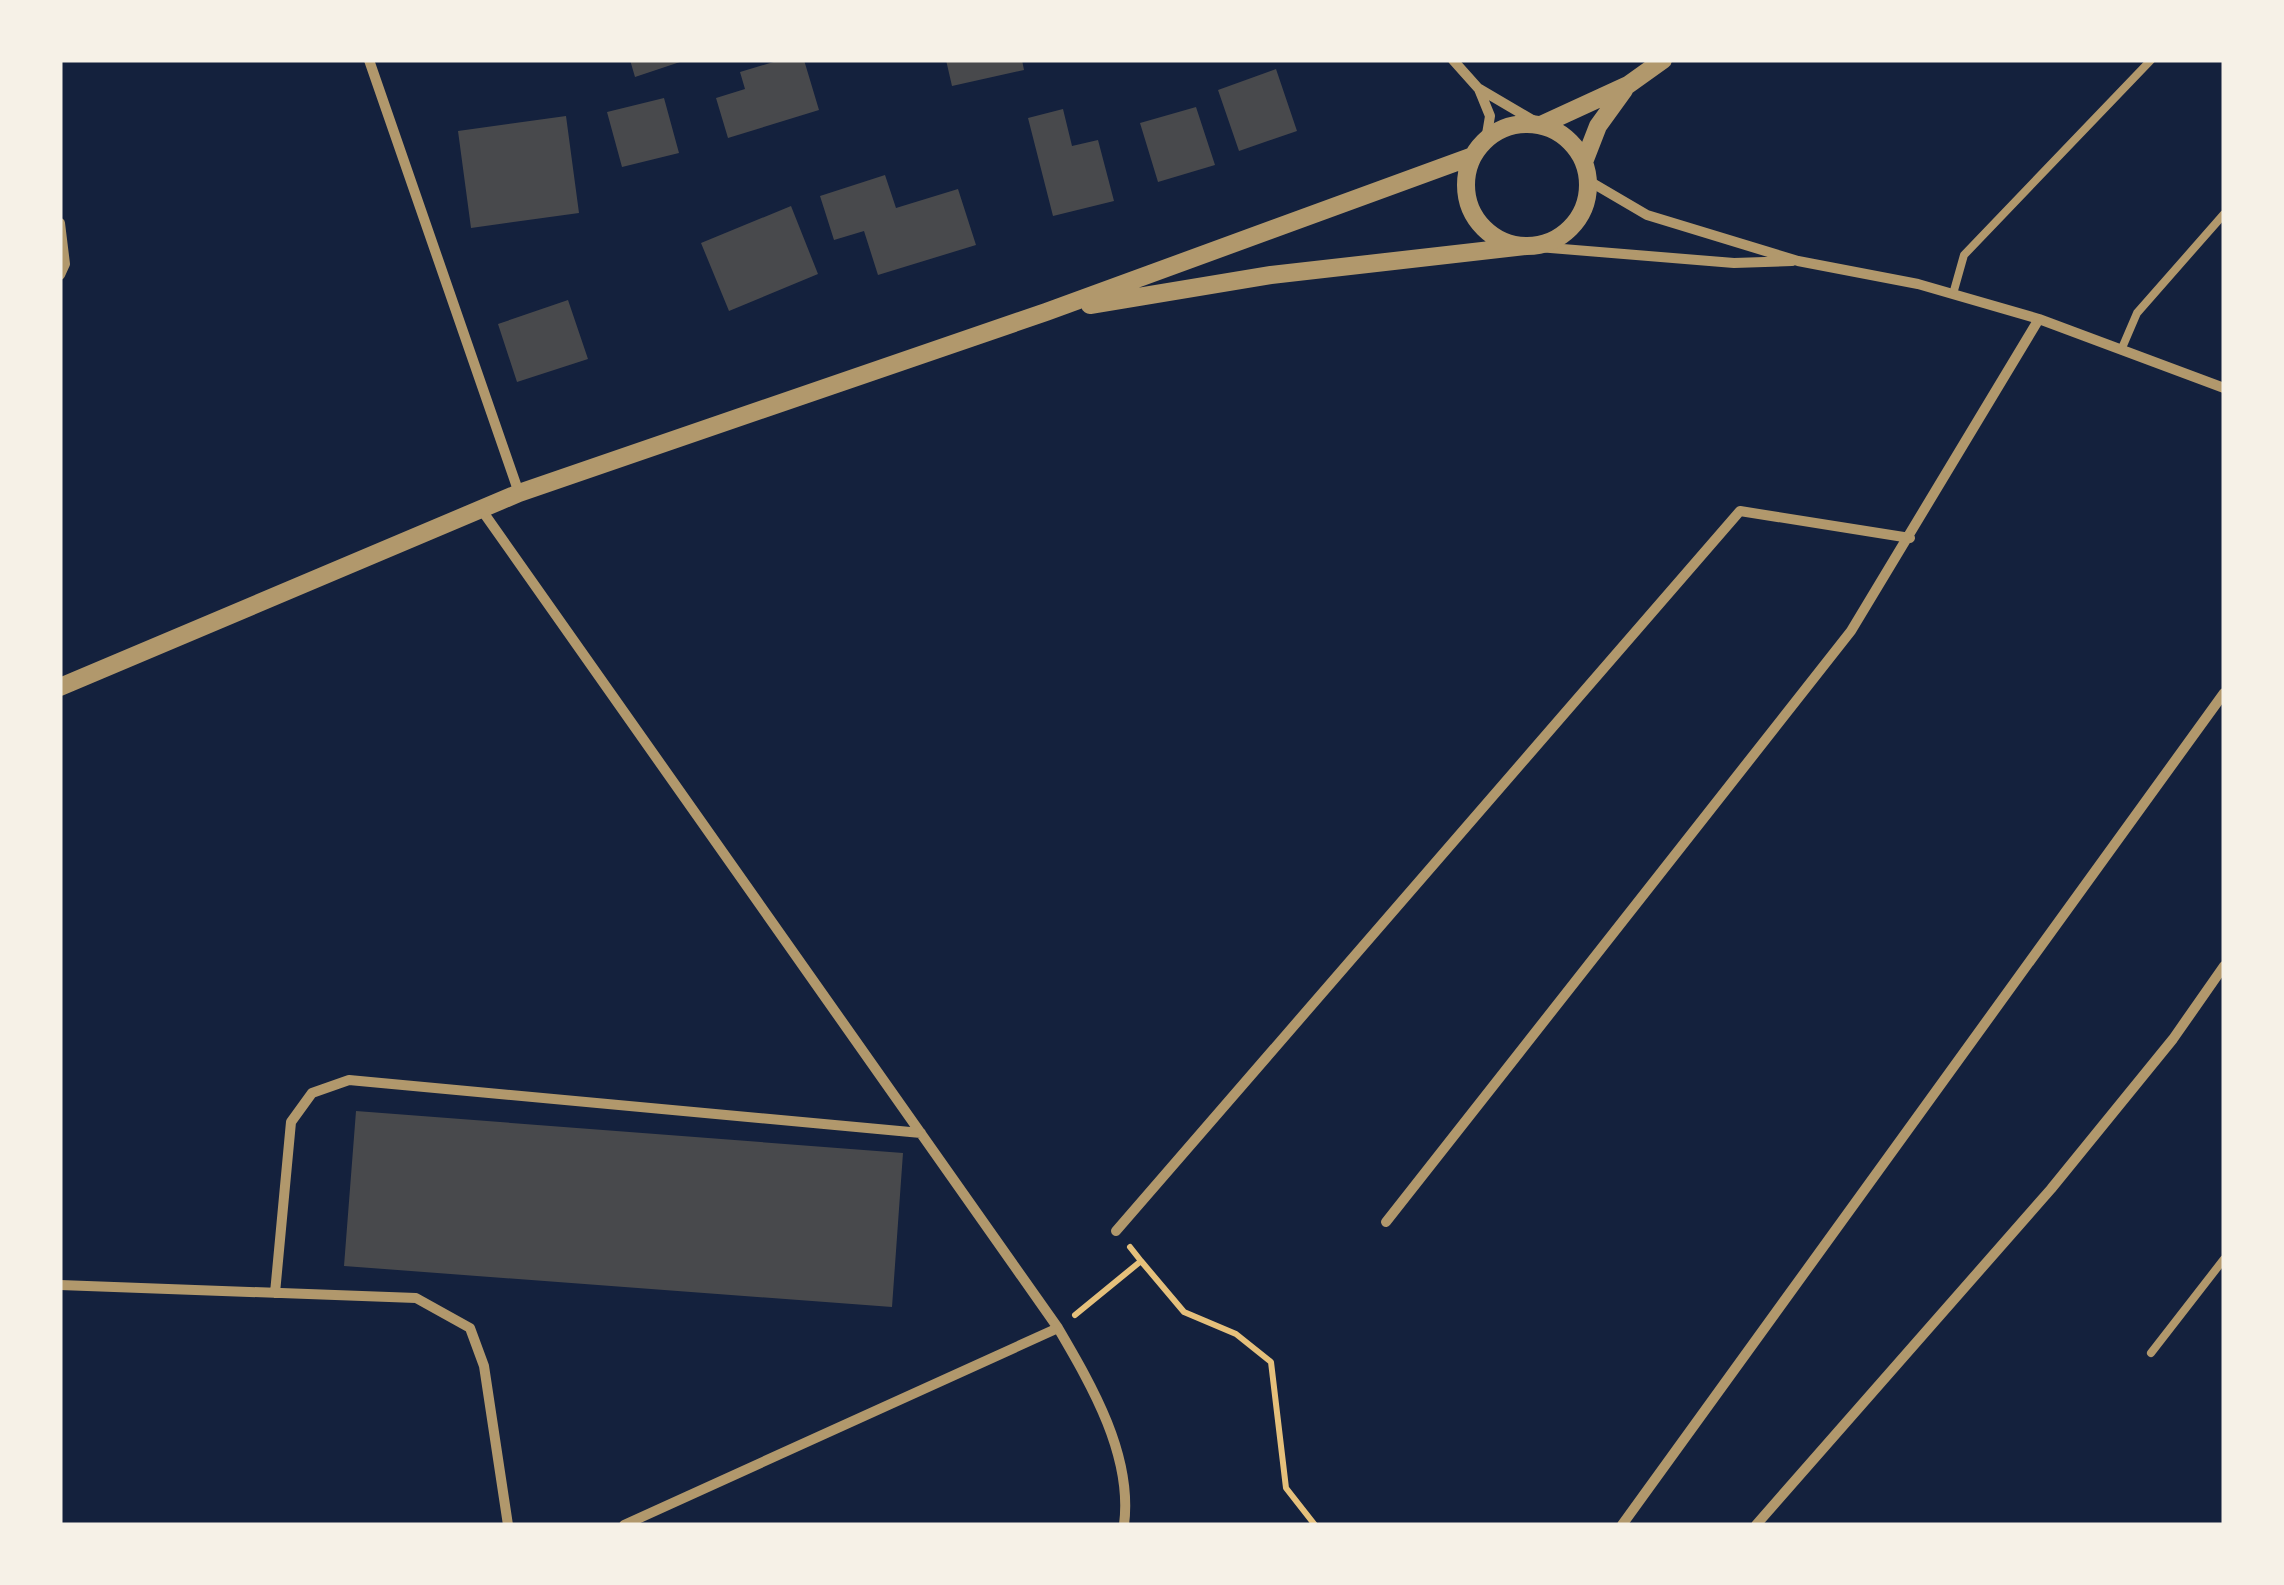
<svg xmlns="http://www.w3.org/2000/svg" width="2284" height="1585" viewBox="0 0 2284 1585" font-family="Ubuntu,sans-serif">
  <style>
    .building { fill: #48494c }
    .lines { fill: none; stroke-linecap: round; stroke-linejoin: round }
    .path { stroke: #e5c07b; stroke-width: 6 }
    .service { stroke: #b1986c; stroke-width: 8 }
    .minor { stroke: #b1986c; stroke-width: 10 }
    .tertiary { stroke: #b1986c; stroke-width: 18 }
  </style>
  <rect width="100%" height="100%" fill="#14213d"/>
  <path class="building" d="M 630,60 L 683,60 L 683,61 L 635,77 Z
    M 780,60 L 804,60 L 819,110 L 728,138 L 716,98 L 745,89 L 740,72 Z
    M 946,60 L 1022,60 L 1024,70 L 952,86 Z
    M 1276,69 L 1297,131 L 1239,151 L 1218,90 Z
    M 664,98 L 679,153 L 622,167 L 607,112 Z
    M 1196,107 L 1215,165 L 1158,182 L 1140,123 Z
    M 1063,109 L 1072,146 L 1098,140 L 1114,201 L 1053,216 L 1028,118 Z
    M 566,116 L 579,213 L 471,228 L 458,131 Z
    M 885,175 L 896,208 L 958,189 L 976,245 L 878,275 L 864,231 L 834,240 L 820,196 Z
    M 791,206 L 818,274 L 729,311 L 701,243 Z
    M 568,300 L 588,359 L 517,382 L 498,324 Z
    M 356,1111 L 903,1153 L 892,1307 L 344,1266 Z"/>
  <g class="lines">
    <path class="path" d="M 1141,1261 L 1184,1312 L 1236,1334 L 1271,1362 L 1286,1488 L 1315,1525
      M 1075,1315 L 1141,1261 L 1130,1247"/>
    <path class="service" d="M 1953,294 L 1964,255 L 2151,60
      M 2122,348 L 2137,313 L 2224,214
      M 2151,1353 L 2224,1259"/>
    <path class="minor" d="M 369,60 L 519,493
      M 1453,60 L 1478,88 L 1541,125
      M 1479,89 L 1490,116 L 1486,140
      M 1589,181 L 1647,215 L 1798,261 L 1918,284 L 2039,319 L 2224,388
      M 60,223 L 65,264 L 60,275
      M 1526,246 L 1734,263 L 1792,261
      M 481,509 L 1058,1328 L 624,1525
      M 1386,1222 L 1851,631 L 2039,319
      M 1116,1231 L 1740,511 L 1910,538
      M 60,1285 L 416,1298 L 470,1328 L 484,1366 L 508,1525
      M 275,1293 L 291,1122 L 312,1093 L 349,1080 L 921,1133
      M 1058,1328 C 1092,1386 1133,1456 1124,1525
      M 1622,1525 L 2224,693
      M 1756,1525 L 2051,1189 L 2173,1039 L 2224,966"/>
    <path class="tertiary" d="M1466 185a61 61 0 1 1 122 0a61 61 0 1 1-122 0Z
      M 1541,125 L 1628,85 L 1663,60
      M 1584,162 L 1598,126 L 1624,90
      M 1090,305 L 1271,275 L 1526,246
      M 60,687 L 519,493 L 1046,312 L 1473,156"/>
  </g>
  <rect width="2284" height="1585" fill="none" stroke="#f6f1e7" stroke-width="125"/>
</svg>
